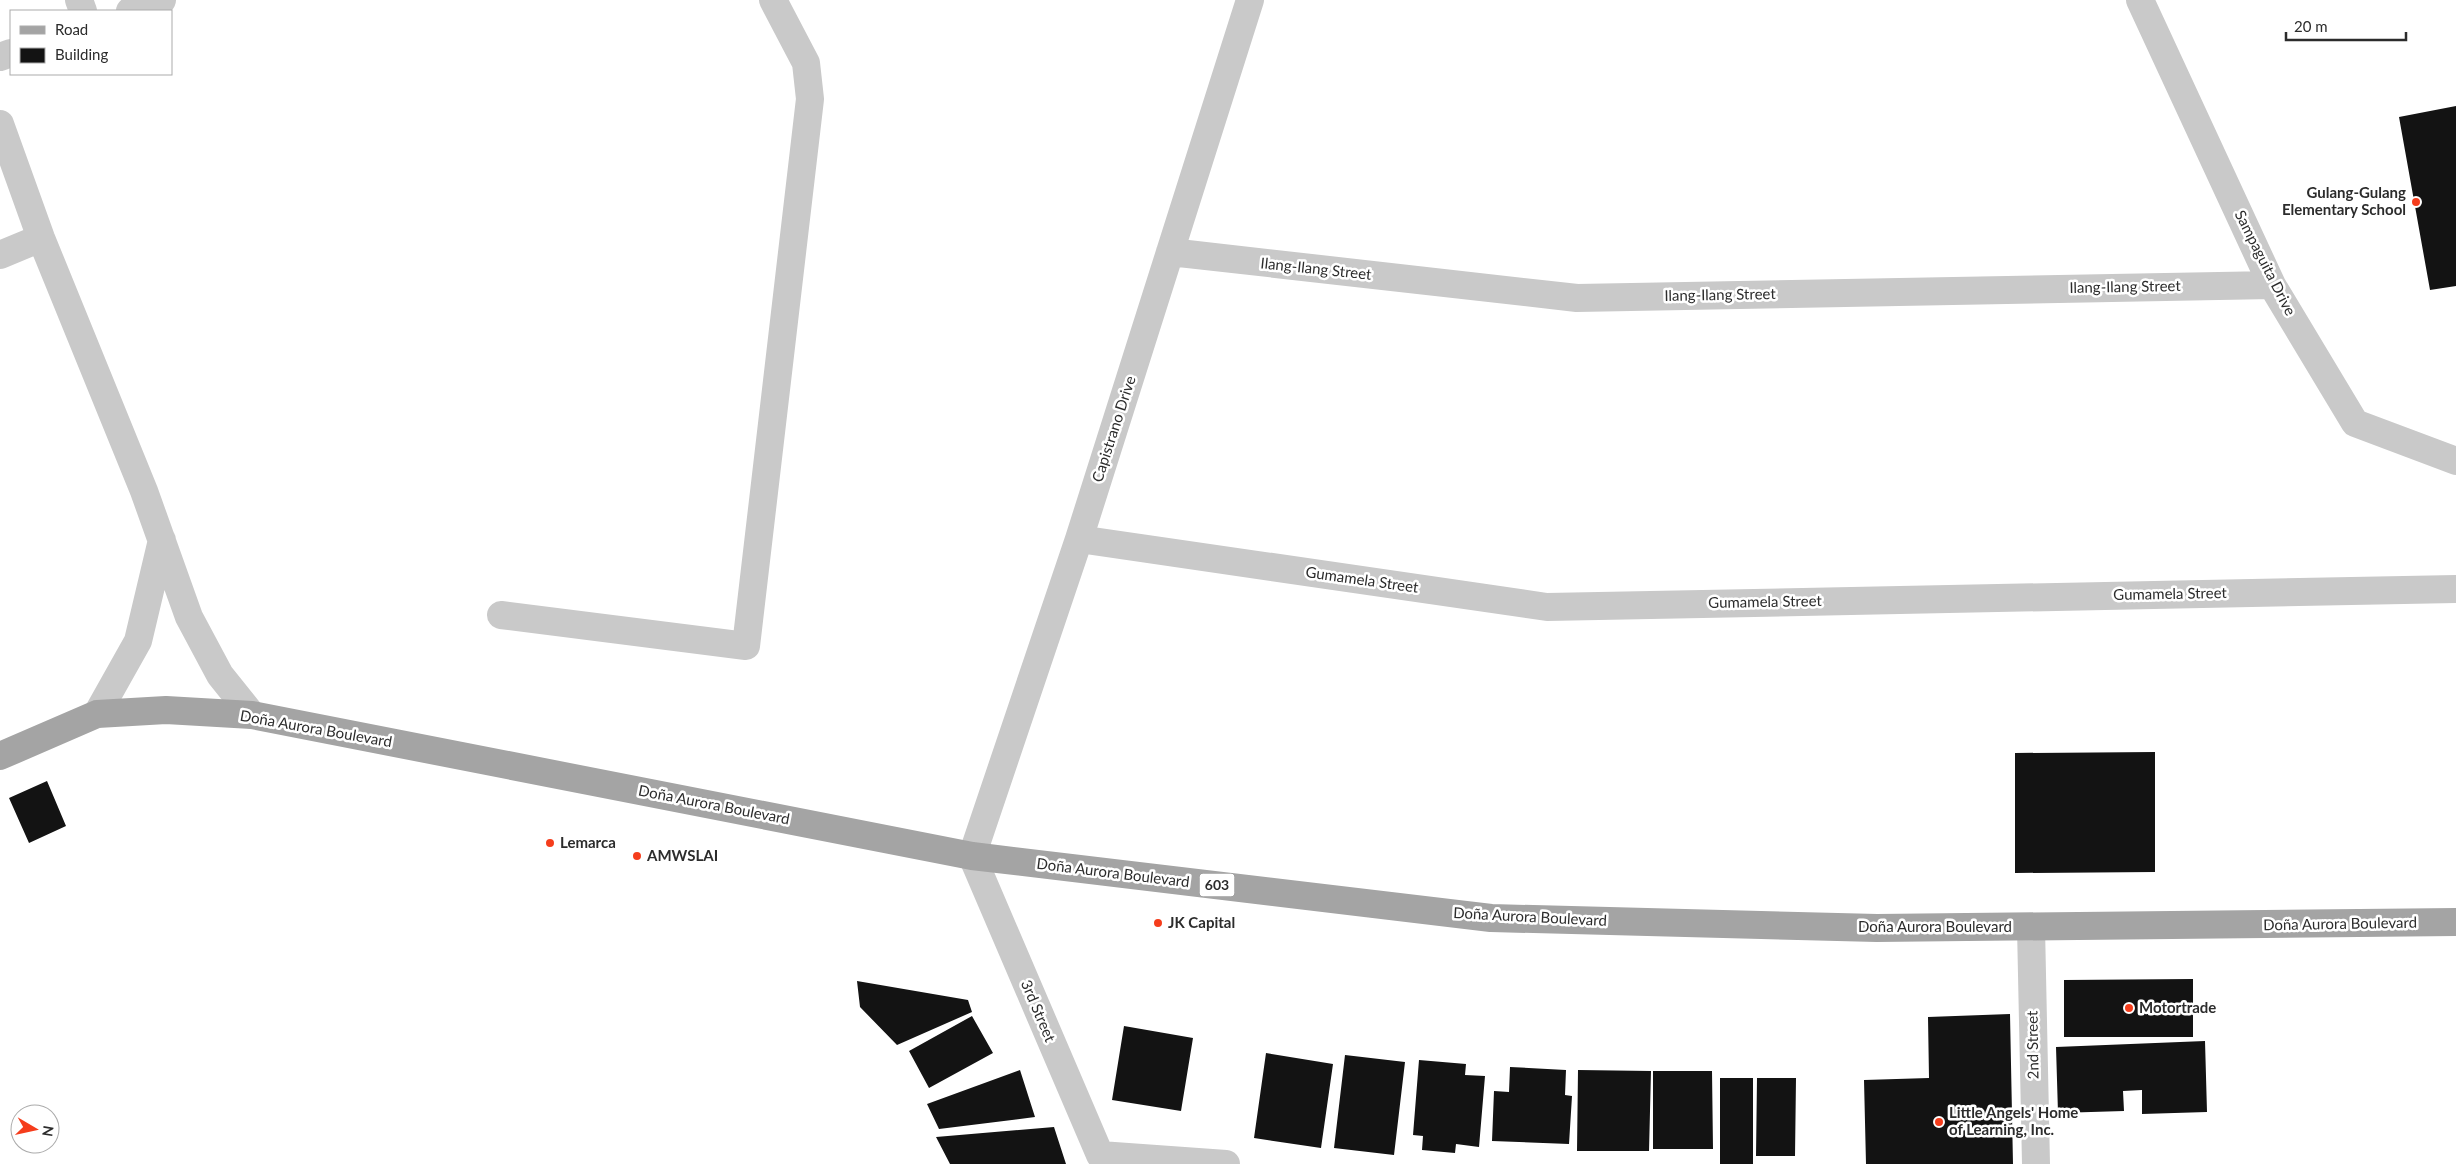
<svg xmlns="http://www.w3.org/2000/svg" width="2456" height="1164" viewBox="0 0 2456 1164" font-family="Lato,sans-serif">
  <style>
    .building { fill: #131313 }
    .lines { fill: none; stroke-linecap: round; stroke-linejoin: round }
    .minor { stroke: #c9c9c9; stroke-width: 28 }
    .major { stroke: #a4a4a4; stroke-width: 28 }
    .poi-dot { fill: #f53d1c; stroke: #fff; stroke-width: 2 }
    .labels { text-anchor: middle; stroke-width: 5; stroke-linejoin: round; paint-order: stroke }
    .shield { fill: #fff; stroke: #6b6b6b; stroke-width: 1 }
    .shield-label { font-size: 14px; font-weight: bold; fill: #2c2c2c }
    .poi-label { font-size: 15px; font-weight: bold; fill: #2c2c2c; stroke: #fff; text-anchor: start }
    .street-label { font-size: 15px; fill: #2c2c2c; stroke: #fff }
  </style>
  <rect width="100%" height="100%" fill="#fff"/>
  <path class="building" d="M 2456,106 L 2456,286 L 2430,290 L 2399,117 Z
    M 2155,752 L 2155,872 L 2015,873 L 2015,753 Z
    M 47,781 L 66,826 L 29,843 L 9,798 Z
    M 2193,979 L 2193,1037 L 2064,1037 L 2064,980 Z
    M 857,981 L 968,1000 L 972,1012 L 897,1045 L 860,1007 Z
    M 2010,1014 L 2013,1164 L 1866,1164 L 1864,1080 L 1929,1078 L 1928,1017 Z
    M 972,1016 L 993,1053 L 929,1088 L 909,1051 Z
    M 1124,1026 L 1193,1038 L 1181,1111 L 1112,1100 Z
    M 2205,1041 L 2207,1112 L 2142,1114 L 2142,1090 L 2123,1091 L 2124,1111 L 2058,1113 L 2056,1047 Z
    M 1266,1053 L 1333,1064 L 1321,1148 L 1254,1138 Z
    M 1345,1055 L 1405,1062 L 1394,1155 L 1334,1148 Z
    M 1419,1060 L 1466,1064 L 1465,1075 L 1485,1076 L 1479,1147 L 1456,1144 L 1455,1153 L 1422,1150 L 1423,1136 L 1413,1135 Z
    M 1510,1067 L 1566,1070 L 1565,1095 L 1572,1096 L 1569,1144 L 1492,1141 L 1494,1091 L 1509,1092 Z
    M 1020,1070 L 1035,1117 L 939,1129 L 927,1104 Z
    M 1578,1070 L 1651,1071 L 1649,1151 L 1577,1151 Z
    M 1653,1071 L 1712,1071 L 1713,1149 L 1653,1149 Z
    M 1720,1078 L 1753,1078 L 1753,1164 L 1720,1164 Z
    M 1757,1078 L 1796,1078 L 1795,1156 L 1756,1156 Z
    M 1054,1127 L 1066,1164 L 950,1164 L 936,1137 Z"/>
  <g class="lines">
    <path class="minor" d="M 79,0 L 83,11
      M 2140,0 L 2272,285 L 2355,423 L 2456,461
      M 130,11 L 162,0
      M 0,57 L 11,53
      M 0,124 L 41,238 L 144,491 L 189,617 L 220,675 L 252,715
      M 1170,252 L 1577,298 L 2272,285
      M 0,255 L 41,238
      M 1079,539 L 1547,607 L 2456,589
      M 501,615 L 746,646 L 810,99 L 806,63 L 773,0
      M 97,714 L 138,641 L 162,540
      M 2031,927 L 2036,1164
      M 1100,1155 L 1226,1164
      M 1107,1164 L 1100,1155 L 972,856 L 1079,539 L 1250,0"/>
    <path class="major" d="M 0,756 L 97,714 L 166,710 L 252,715 L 972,856 L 1491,918 L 1877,928 L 2456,922"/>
  </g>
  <g class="poi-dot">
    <circle cx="2416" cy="202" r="5"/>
    <circle cx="550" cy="843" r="5"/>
    <circle cx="637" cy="856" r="5"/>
    <circle cx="1158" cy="923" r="5"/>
    <circle cx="2129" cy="1008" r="5"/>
    <circle cx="1939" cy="1122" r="5"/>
  </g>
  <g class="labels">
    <rect class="shield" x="1199.5" y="873.5" width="35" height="23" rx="4"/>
    <g class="shield-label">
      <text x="1217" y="890">603</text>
    </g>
    <g class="poi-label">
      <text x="2406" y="198" text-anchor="end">Gulang-Gulang<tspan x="2406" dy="17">Elementary School</tspan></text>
      <text x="560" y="848">Lemarca</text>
      <text x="647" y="861">AMWSLAI</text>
      <text x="1168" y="928">JK Capital</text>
      <text x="2139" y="1013">Motortrade</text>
      <text x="1949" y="1118">Little Angels' Home<tspan x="1949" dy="17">of Learning, Inc.</tspan></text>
    </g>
    <g class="street-label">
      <text transform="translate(2265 263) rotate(63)" y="5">Sampaguita Drive</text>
      <text transform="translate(1316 269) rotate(6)" y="5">Ilang-Ilang Street</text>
      <text transform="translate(2125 287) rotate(-1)" y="5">Ilang-Ilang Street</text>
      <text transform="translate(1720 295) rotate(-1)" y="5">Ilang-Ilang Street</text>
      <text transform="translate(1114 429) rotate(-72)" y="5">Capistrano Drive</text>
      <text transform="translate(1362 580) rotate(8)" y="5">Gumamela Street</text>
      <text transform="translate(2170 594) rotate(-1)" y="5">Gumamela Street</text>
      <text transform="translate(1765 602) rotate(-1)" y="5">Gumamela Street</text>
      <text transform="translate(316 729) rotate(10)" y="5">Doña Aurora Boulevard</text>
      <text transform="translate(714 805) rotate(11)" y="5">Doña Aurora Boulevard</text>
      <text transform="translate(1113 873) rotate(7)" y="5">Doña Aurora Boulevard</text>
      <text transform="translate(1530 917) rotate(3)" y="5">Doña Aurora Boulevard</text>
      <text transform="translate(2340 924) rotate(-1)" y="5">Doña Aurora Boulevard</text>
      <text x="1935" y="932">Doña Aurora Boulevard</text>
      <text transform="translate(1038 1011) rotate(67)" y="5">3rd Street</text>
      <text transform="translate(2033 1045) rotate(-91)" y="5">2nd Street</text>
    </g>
  </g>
  <rect x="10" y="10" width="162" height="65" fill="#ffffff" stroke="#ababab"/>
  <rect x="20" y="26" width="25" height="8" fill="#a4a4a4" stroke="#ababab"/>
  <text x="55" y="35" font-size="15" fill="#2c2c2c">Road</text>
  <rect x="20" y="48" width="25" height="15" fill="#131313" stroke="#ababab"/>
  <text x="55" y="60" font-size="15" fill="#2c2c2c">Building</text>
  <g transform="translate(35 1129) rotate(99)"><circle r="24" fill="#ffffff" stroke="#ababab"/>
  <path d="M0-4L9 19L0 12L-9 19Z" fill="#f53d1c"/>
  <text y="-8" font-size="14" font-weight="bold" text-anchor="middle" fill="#2c2c2c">N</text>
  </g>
  <path d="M2286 32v8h120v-8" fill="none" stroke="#2c2c2c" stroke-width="2.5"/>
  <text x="2294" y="32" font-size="15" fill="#2c2c2c" stroke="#ffffff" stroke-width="4" paint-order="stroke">20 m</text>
</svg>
